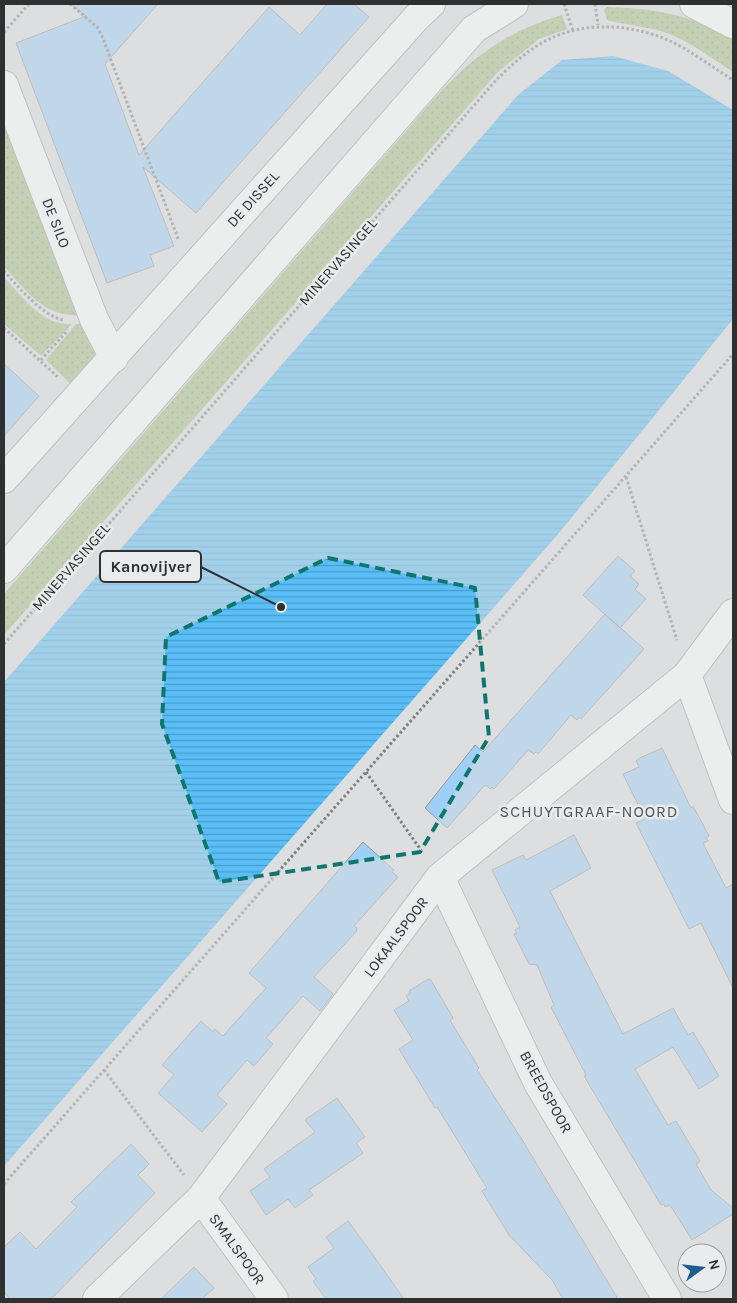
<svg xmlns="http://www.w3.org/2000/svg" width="737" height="1303" viewBox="0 0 737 1303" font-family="Karla,sans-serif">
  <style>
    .grass { fill: url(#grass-dots) }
    .water { fill: url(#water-rules) }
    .building { fill: #9ecff6; stroke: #969798 }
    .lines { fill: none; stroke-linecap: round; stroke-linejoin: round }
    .minor-casing { stroke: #9e9fa0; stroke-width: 30 }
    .tertiary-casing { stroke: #9e9fa0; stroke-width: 30 }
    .path { stroke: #7e7f7f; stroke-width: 3; stroke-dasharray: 2.5 2.5; stroke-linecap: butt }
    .minor { stroke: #fff; stroke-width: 28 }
    .tertiary { stroke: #fff; stroke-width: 28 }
    .marked { fill: none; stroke: #0f766e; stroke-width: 4; stroke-dasharray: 10 6; stroke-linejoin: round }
    .labels { text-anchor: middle; stroke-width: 5; stroke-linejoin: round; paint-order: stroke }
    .street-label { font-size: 15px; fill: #2f3030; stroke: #eaebed }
    .neighbourhood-label { font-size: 16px; letter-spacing: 1px; fill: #525354; stroke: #eaebed }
    .leader { fill: none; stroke: #2f3030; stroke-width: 2 }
    .callout-dot { fill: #2f3030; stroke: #eaebed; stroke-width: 2 }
    .callout { fill: #eaebed; stroke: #2f3030; stroke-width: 2 }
    .callout-label { font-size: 16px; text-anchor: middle; font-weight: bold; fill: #2f3030 }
  </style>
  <defs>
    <pattern id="grass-dots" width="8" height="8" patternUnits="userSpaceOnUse" patternTransform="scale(1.25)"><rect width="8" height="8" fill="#a5be80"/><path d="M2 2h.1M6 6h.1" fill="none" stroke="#879b69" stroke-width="1.8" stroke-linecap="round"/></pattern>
    <pattern id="water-rules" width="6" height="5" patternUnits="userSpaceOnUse" patternTransform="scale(1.25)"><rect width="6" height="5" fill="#5abef8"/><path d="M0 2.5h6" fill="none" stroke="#4b9bc9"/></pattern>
  </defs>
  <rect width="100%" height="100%" fill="#dddedf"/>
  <path class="grass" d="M 607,7 C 651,8 695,15 733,39 L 733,72 C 711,58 687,39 661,31 C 643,26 625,25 607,20 L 604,10 Z
    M 562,15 L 567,29 L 539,39 L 498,72 L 4,635 L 4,594 L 433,100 C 472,57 505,32 562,15 Z
    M 4,108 L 82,315 C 44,318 28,292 4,267 Z
    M 4,277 C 21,295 43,327 72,324 L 41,356 L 4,324 Z
    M 85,323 L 94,344 L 95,354 L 72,385 L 46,360 L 76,324 Z"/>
  <path class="water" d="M 613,56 L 668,71 L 733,110 L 733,319 L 559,533 L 4,1166 L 4,682 L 518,95 L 562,60 Z"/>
  <path class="building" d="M 71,4 L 158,4 L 105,64 L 139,155 L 269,7 L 300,35 L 327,4 L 354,4 L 369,17 L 196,213 L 143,167 L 174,246 L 150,255 L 154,266 L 107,283 L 16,43 L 86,16 Z
    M 4,364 L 39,396 L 4,436 Z
    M 618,556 L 635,571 L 630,576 L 639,584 L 635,589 L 646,599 L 620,628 L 583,595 Z
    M 605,614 L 644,649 L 581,719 L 579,717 L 577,720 L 571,715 L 538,754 L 536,752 L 534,754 L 528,750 L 494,789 L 492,787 L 491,789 L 485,785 L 447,828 L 425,808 L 475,745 L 483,752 Z
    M 662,748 L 691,808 L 693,806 L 709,836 L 706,838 L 708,841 L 703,843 L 726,888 L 733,884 L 733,988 L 701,923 L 689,929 L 636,823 L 645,819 L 623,774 L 639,767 L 636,761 L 640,758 Z
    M 574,835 L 591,868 L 550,891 L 623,1034 L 673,1008 L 688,1035 L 693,1032 L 719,1076 L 699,1089 L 673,1047 L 635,1069 L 668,1125 L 676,1121 L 700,1161 L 696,1164 L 711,1190 L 733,1208 L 733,1214 L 692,1240 L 670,1205 L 665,1207 L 664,1204 L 661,1205 L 584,1076 L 586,1075 L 551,1007 L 554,1005 L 537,965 L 529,964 L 514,934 L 517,933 L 515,930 L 520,927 L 492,870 L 523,855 L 526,860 Z
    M 363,842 L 394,870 L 392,872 L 398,877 L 354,926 L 357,928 L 356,932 L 314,977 L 333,994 L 320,1011 L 303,996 L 266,1038 L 273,1044 L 254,1066 L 247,1060 L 217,1095 L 227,1104 L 202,1132 L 158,1093 L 174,1075 L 162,1065 L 201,1021 L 213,1032 L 215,1029 L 223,1036 L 266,988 L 249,973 Z
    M 428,979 L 431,980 L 453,1018 L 450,1020 L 479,1068 L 477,1070 L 521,1138 L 618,1299 L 563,1299 L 552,1280 L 509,1235 L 482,1191 L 487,1188 L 437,1107 L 435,1108 L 399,1049 L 413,1040 L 394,1010 L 409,1001 L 406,996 L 410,993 L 409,991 Z
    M 337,1098 L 365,1137 L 356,1143 L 363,1153 L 309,1190 L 313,1195 L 295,1208 L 288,1199 L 266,1215 L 250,1191 L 270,1177 L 264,1169 L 315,1132 L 305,1120 Z
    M 131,1144 L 149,1164 L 138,1175 L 155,1193 L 51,1299 L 10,1299 L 4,1292 L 4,1247 L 20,1232 L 36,1249 L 77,1207 L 71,1202 Z
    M 348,1221 L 373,1255 L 404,1299 L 326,1299 L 313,1281 L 316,1279 L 308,1267 L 334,1248 L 326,1237 Z
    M 194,1267 L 214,1288 L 202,1299 L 161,1299 Z"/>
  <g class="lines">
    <defs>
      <path id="minor" d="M 4,85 L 94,319 L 114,358
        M 4,479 L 417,17 L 431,4
        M 687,675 L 733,800
        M 440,877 L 538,1083 L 667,1299
        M 201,1198 L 274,1299
        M 97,1299 L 201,1198 L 440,877 L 687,675 L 733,613"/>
      <path id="tertiary" d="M 694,4 L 733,24
        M 4,569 L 474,29 L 514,4"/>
    </defs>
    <use href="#minor" class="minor-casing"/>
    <use href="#tertiary" class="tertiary-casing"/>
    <path class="path" d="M 70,4 L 97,27 L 102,36 L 179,241
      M 564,4 L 573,31
      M 595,4 L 598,25
      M 4,32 L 29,4
      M 4,271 C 18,287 43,316 63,320
      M 4,328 L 58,377
      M 41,360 L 68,330
      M 626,477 L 677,640
      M 4,644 L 497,79 C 509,68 521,56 535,47 C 574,21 626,22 668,40 C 690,50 712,67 733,80
      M 366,772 L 423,853
      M 104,1070 L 184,1175
      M 4,1184 L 733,354"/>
    <use href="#minor" class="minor"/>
    <use href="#tertiary" class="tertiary"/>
  </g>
  <path d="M0 0H737V1303H0ZM 328,558 L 475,588 L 489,737 L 420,852 L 219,882 L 162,724 L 166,637 Z" fill="#dddedf" fill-opacity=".55" fill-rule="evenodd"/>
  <path class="marked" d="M 328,558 L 475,588 L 489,737 L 420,852 L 219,882 L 162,724 L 166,637 Z"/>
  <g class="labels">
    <g class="street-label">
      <text transform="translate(253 199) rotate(-48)" y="5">DE DISSEL</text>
      <text transform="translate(56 223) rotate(69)" y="5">DE SILO</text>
      <text transform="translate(338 262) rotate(-49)" y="5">MINERVASINGEL</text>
      <text transform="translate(71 567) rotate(-49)" y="5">MINERVASINGEL</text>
      <text transform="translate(396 937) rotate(-53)" y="5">LOKAALSPOOR</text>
      <text transform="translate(546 1092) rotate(61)" y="5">BREEDSPOOR</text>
      <text transform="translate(237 1249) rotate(54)" y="5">SMALSPOOR</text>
    </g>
    <g class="neighbourhood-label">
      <text x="589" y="817">SCHUYTGRAAF-NOORD</text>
    </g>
  </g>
  <path class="leader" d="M281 607L201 567"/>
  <circle class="callout-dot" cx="281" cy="607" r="5"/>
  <rect class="callout" x="100" y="551" width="101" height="31" rx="5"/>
  <g class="callout-label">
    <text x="151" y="572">Kanovijver</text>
  </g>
  <rect width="737" height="1303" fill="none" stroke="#2f3030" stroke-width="10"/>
  <g transform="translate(702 1268) rotate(75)"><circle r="24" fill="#eaebed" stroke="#9fa0a1"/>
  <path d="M0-4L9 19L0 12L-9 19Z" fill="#1d5d93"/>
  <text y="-8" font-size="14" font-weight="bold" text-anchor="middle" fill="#2f3030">N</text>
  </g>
</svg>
